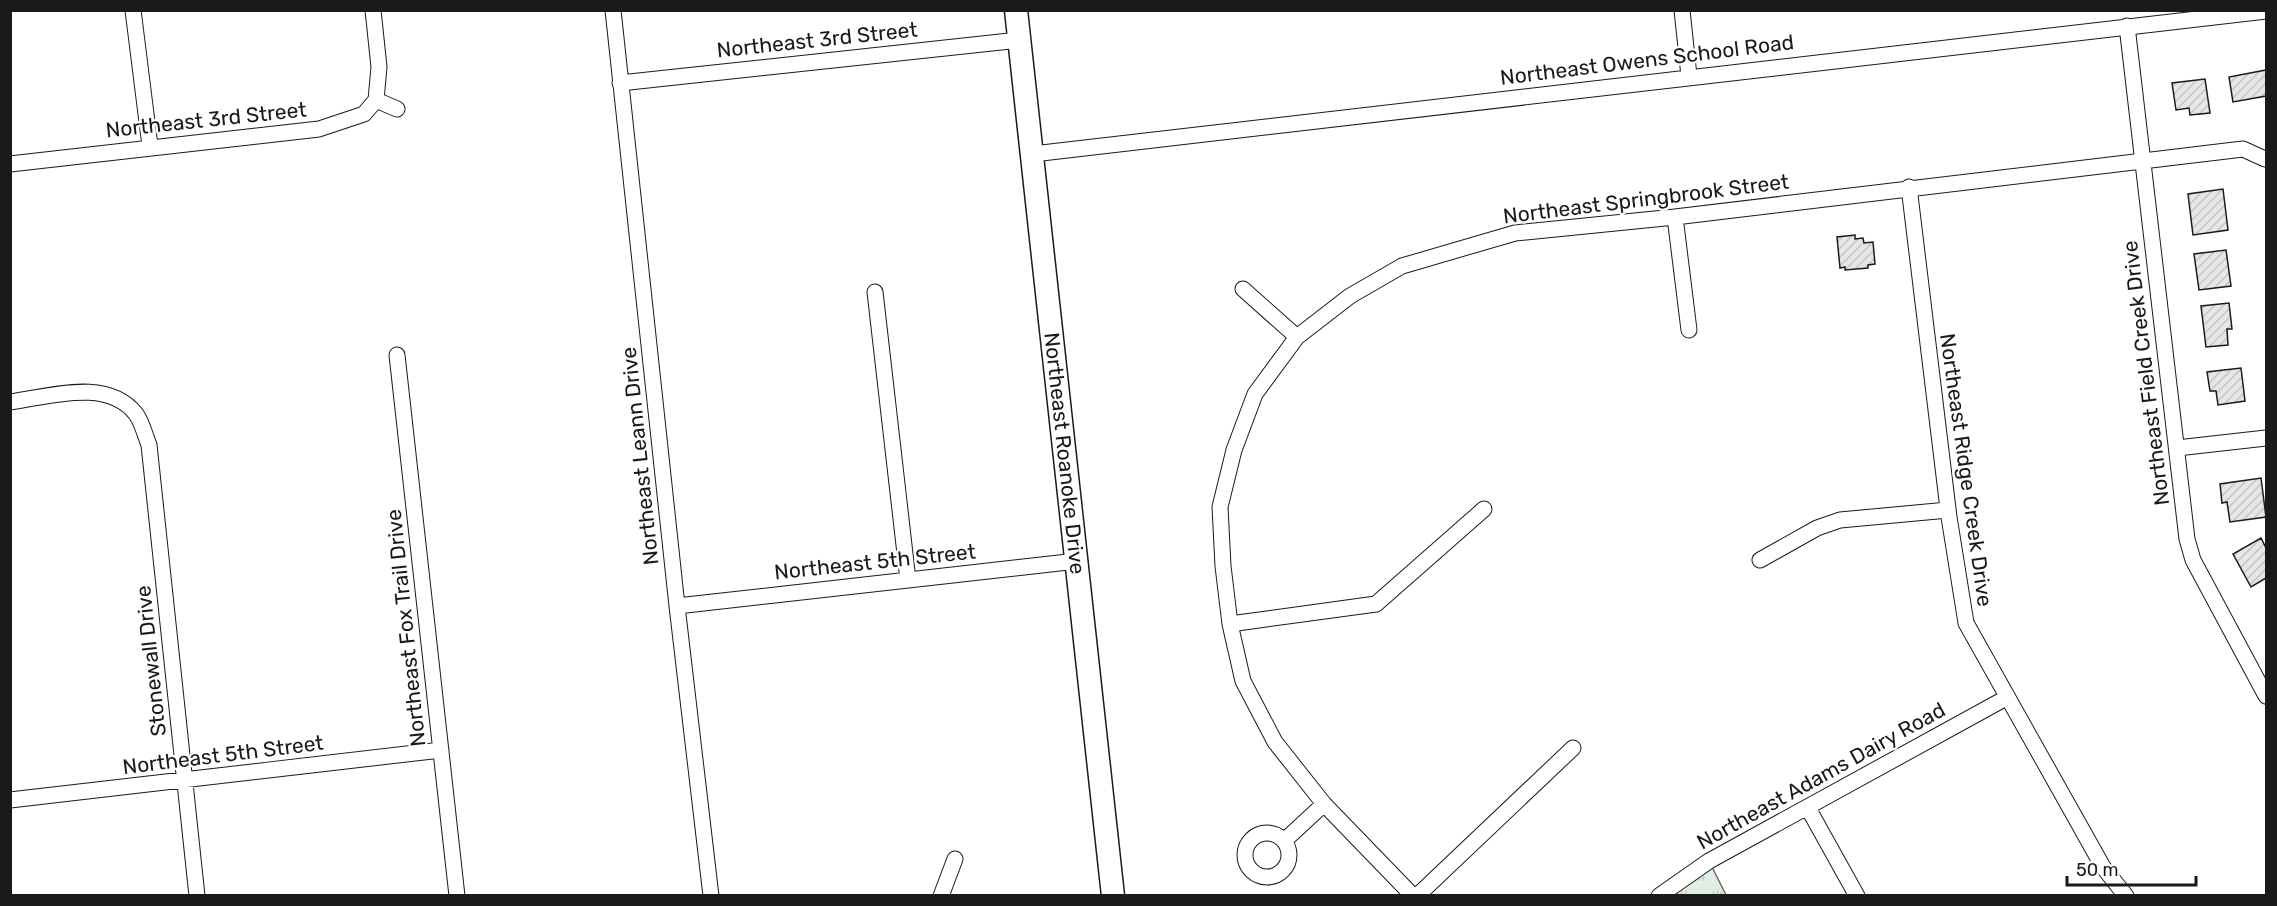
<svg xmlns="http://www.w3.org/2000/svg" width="2277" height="906" viewBox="0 0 2277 906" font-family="Rubik,sans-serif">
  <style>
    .park { fill: url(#park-tufts); stroke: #6a6a6a; stroke-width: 1.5 }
    .building { fill: url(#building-hatch); stroke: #1a1a1a; stroke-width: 1.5 }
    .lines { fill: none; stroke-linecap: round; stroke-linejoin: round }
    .street-casing { stroke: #1a1a1a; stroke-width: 17 }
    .secondary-casing { stroke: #1a1a1a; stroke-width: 25 }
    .street { stroke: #fff; stroke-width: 15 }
    .secondary { stroke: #fff; stroke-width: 22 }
    .labels { text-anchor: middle; stroke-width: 4.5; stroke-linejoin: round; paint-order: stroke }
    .street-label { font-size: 21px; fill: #1a1a1a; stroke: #fff }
  </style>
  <defs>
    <pattern id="park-tufts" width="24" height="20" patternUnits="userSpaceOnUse" patternTransform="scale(1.5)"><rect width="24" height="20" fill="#e0efe3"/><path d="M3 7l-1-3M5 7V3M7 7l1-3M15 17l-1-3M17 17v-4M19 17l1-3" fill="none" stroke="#c0ccc2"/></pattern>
    <pattern id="building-hatch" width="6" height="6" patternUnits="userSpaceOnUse" patternTransform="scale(1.5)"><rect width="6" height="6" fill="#e6e6e6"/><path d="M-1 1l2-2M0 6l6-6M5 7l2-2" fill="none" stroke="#c5c5c5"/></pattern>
  </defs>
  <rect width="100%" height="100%" fill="#fff"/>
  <path class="park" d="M 1709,861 L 1726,895 L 1659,896 Z"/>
  <path class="building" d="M 2266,70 L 2266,96 L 2233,102 L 2229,77 Z
    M 2205,79 L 2210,113 L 2190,115 L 2189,108 L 2176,110 L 2172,83 Z
    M 2223,189 L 2228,230 L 2193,235 L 2188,194 Z
    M 1855,235 L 1855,239 L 1863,238 L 1864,243 L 1873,242 L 1875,264 L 1868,265 L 1868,268 L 1845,270 L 1845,267 L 1840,268 L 1837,237 Z
    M 2226,250 L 2231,286 L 2199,290 L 2194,254 Z
    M 2229,303 L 2232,329 L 2227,329 L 2228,345 L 2206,347 L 2201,306 Z
    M 2241,368 L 2245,401 L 2218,405 L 2216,391 L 2210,391 L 2207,372 Z
    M 2261,478 L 2266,517 L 2230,522 L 2227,502 L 2222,503 L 2220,484 Z
    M 2261,538 L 2266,548 L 2266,578 L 2251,587 L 2233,554 Z"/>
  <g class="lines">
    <defs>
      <path id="street" d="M 133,10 L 150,146
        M 373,10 L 379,67 L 376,100
        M 613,10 L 677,606 L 711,896
        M 1682,10 L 1689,76
        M 2127,26 L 2187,539 L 2193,560 L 2266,696
        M 620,83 L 1019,40
        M 1033,154 L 2266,11
        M 10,164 L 319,129 L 364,114 L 376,100 L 397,109
        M 1909,187 L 1949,517 L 1966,623 L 2103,867 L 2126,896
        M 1675,217 L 1689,330
        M 1243,289 L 1297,337
        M 875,292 L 908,580
        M 397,355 L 457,896
        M 10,402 C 49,397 107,377 136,414 C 142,422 145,435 149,445 L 197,896
        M 2177,448 L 2266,438
        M 1760,560 L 1817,528 L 1840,520 L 1948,510
        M 677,606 L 1077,561
        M 1230,624 L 1376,604 L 1484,509
        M 10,800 L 441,750
        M 1808,808 L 1857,896
        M1245 855a22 22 0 1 1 44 0a22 22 0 1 1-44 0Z
        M 1284,841 L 1324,804
        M 941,896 L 955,859
        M 1413,896 L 1324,804 L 1275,742 L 1243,681 L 1230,624 L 1223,566 L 1220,507 L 1234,450 L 1255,394 L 1297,337 L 1350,296 L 1402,266 L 1515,233 L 1675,217 L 2243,149 L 2265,159
        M 1417,896 L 1573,748
        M 1659,896 L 1709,861 L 2006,698"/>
      <g id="secondary">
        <path id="s1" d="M 1016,10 L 1113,896"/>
      </g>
    </defs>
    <use href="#street" class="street-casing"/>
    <use href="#secondary" class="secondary-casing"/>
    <use href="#street" class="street"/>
    <use href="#secondary" class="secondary"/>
  </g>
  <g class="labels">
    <g class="street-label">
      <text transform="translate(817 40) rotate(-6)" y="7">Northeast 3rd Street</text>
      <text transform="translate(1647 60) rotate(-7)" y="7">Northeast Owens School Road</text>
      <text transform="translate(206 120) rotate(-6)" y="7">Northeast 3rd Street</text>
      <text transform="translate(1646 199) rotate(-7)" y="7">Northeast Springbrook Street</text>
      <text transform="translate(2146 373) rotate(-97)" y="7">Northeast Field Creek Drive</text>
      <text dy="7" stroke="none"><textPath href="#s1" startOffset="446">Northeast Roanoke Drive</textPath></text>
      <text transform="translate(640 456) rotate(-96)" y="7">Northeast Leann Drive</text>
      <text transform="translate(1966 470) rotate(82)" y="7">Northeast Ridge Creek Drive</text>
      <text transform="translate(875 562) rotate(-6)" y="7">Northeast 5th Street</text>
      <text transform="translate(406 628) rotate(-96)" y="7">Northeast Fox Trail Drive</text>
      <text transform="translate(151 661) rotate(-96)" y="7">Stonewall Drive</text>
      <text transform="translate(223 755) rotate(-7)" y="7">Northeast 5th Street</text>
      <text transform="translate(1821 776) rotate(-29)" y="7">Northeast Adams Dairy Road</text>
    </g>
  </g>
  <rect width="2277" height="906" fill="none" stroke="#1a1a1a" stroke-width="24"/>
  <path d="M2067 876v9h129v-9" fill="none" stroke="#1a1a1a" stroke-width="3"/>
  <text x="2076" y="876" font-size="18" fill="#1a1a1a" stroke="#ffffff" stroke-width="4.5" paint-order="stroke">50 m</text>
</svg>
